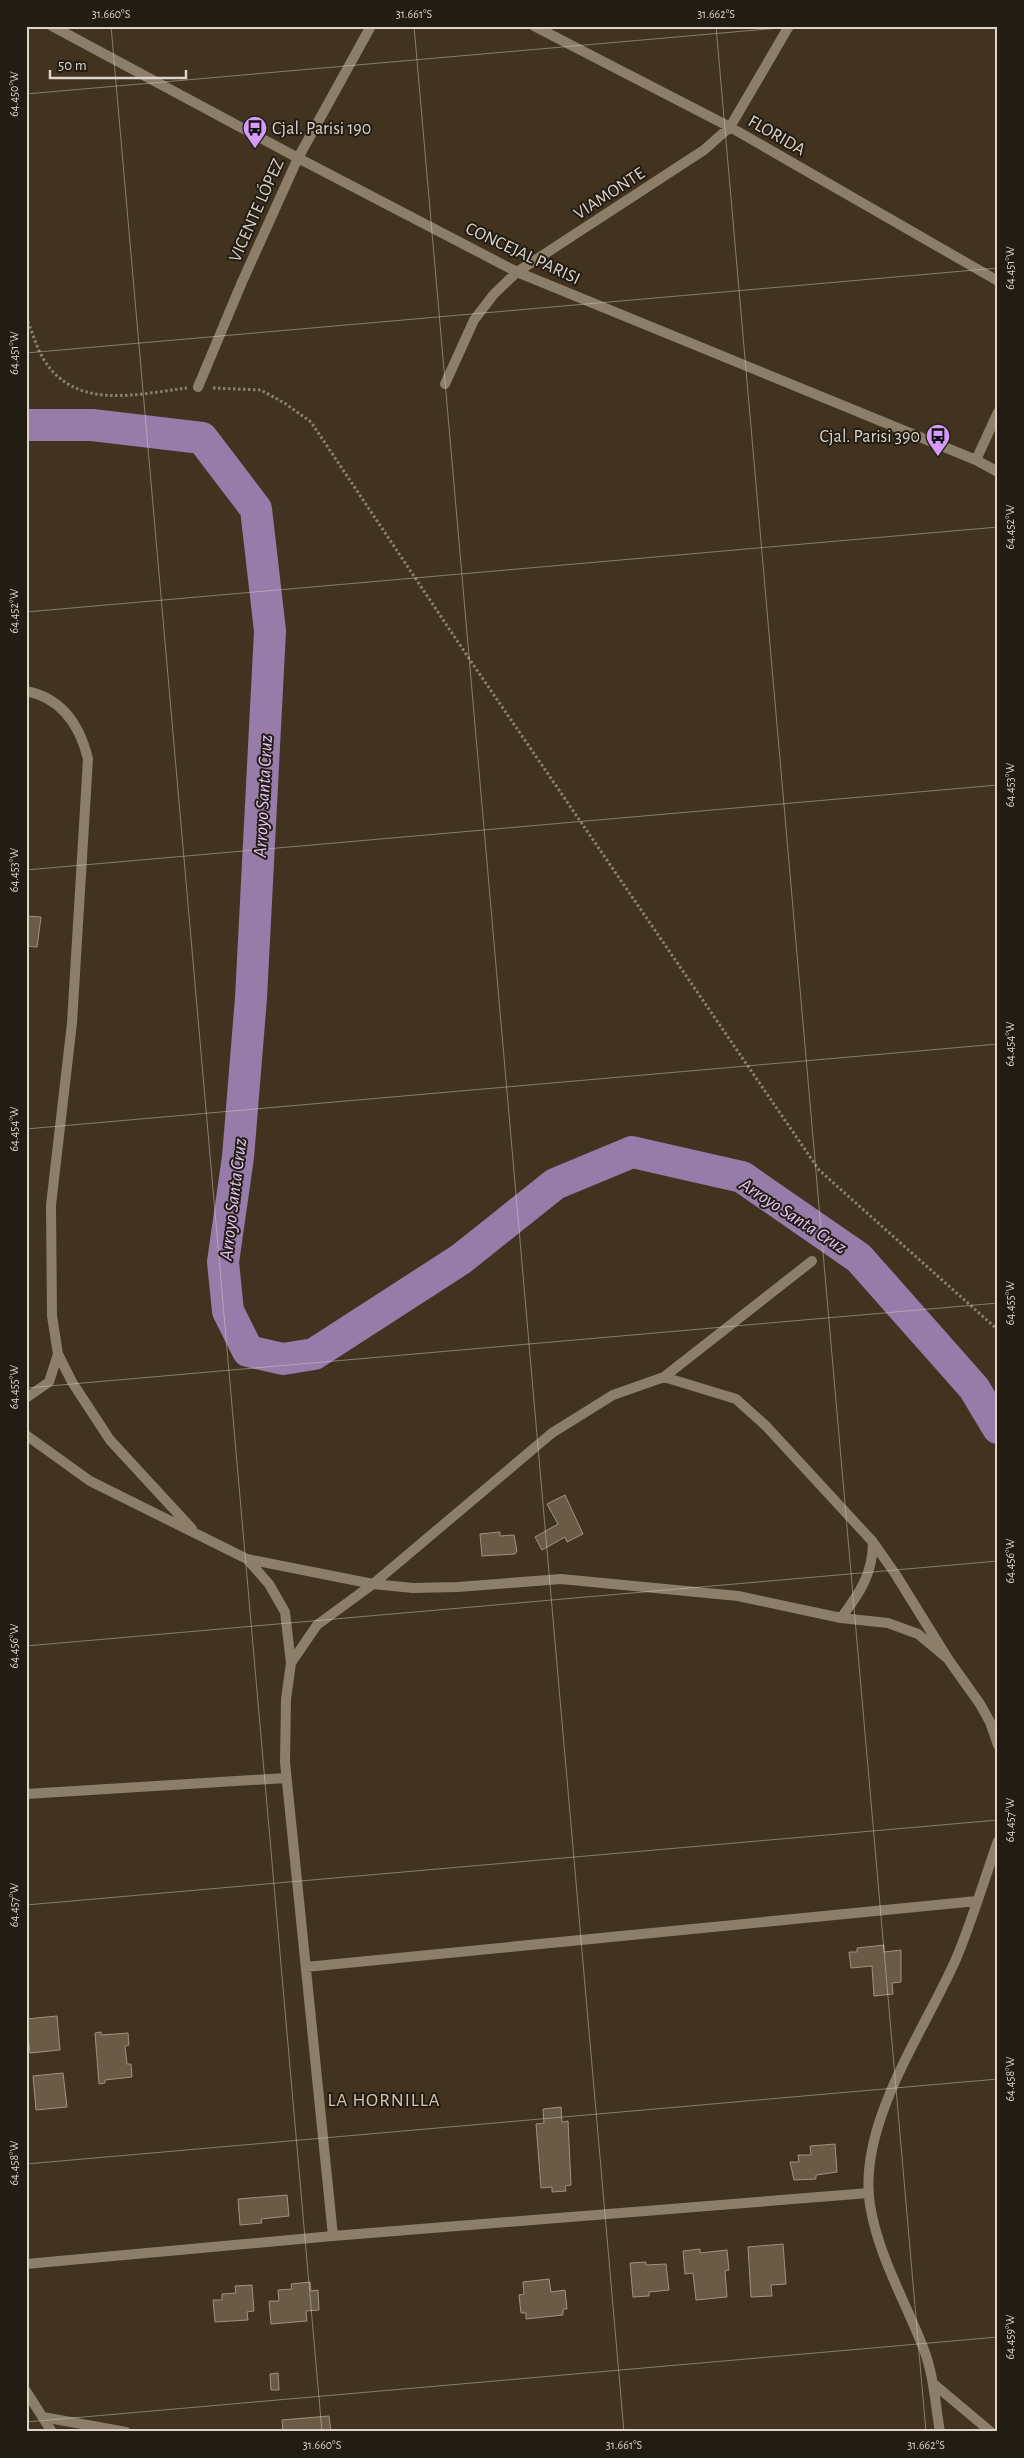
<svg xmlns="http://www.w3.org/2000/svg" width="1024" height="2458" viewBox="0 0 1024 2458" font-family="'Alegreya Sans',sans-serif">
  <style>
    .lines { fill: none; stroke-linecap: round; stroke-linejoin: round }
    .river { stroke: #977ba9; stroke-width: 32 }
    .building { fill: #6a5b46; stroke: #a2927c }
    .path { stroke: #8b8070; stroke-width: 3; stroke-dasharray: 2.5 2.5; stroke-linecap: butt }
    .street { stroke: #8c7e69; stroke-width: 10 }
    .ticks { fill: none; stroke: #ddd4c9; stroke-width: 1; stroke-opacity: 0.45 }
    .labels { text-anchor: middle; stroke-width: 4; stroke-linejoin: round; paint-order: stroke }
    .poi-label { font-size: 18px; fill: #ddd4c9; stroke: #221c13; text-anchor: start }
    .street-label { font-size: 18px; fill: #ddd4c9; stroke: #221c13 }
    .water-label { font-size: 19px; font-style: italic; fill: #e7c5fd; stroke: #221c13 }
    .neighbourhood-label { font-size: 19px; letter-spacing: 1px; fill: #d7c6af; stroke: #221c13 }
    .neatline { fill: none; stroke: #ddd4c9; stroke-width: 2 }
    .ticks-label { font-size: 12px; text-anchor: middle; fill: #ddd4c9 }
  </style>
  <rect width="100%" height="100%" fill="#41331f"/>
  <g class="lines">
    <path class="river" d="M 26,425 L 92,425 L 202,438 L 256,509 L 270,631 L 251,998 L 238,1157 L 223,1262 L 228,1311 L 248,1351 L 283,1359 L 314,1354 L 461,1259 L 555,1184 L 632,1152 L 742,1177 L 859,1258 L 974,1388 L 998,1428"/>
  </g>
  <path class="building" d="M 26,916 L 41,917 L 37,947 L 26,946 Z
    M 565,1495 L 583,1534 L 567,1542 L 565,1537 L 542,1550 L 535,1537 L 558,1524 L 547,1504 Z
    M 500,1532 L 500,1536 L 514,1535 L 517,1551 L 515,1554 L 482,1556 L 480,1534 Z
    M 884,1945 L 884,1952 L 901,1950 L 901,1982 L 892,1983 L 893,1994 L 874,1996 L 872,1966 L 851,1968 L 849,1952 L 857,1952 L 857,1948 Z
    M 57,2016 L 60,2050 L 30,2053 L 26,2019 Z
    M 101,2032 L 101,2035 L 128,2033 L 129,2045 L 125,2046 L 127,2064 L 131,2064 L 132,2077 L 105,2080 L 105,2083 L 99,2084 L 95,2033 Z
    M 63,2073 L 67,2107 L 36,2110 L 33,2076 Z
    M 561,2107 L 562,2122 L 568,2121 L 571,2185 L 565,2186 L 566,2191 L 552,2192 L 552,2187 L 541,2188 L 536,2124 L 544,2123 L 543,2109 Z
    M 835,2144 L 837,2172 L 816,2175 L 816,2179 L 794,2180 L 790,2162 L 799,2162 L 798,2155 L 811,2155 L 810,2146 Z
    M 287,2195 L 289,2216 L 261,2219 L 262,2223 L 240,2225 L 238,2199 Z
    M 783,2244 L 786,2284 L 771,2285 L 772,2296 L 751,2297 L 748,2247 Z
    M 700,2249 L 700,2253 L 727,2250 L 729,2270 L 725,2271 L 727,2297 L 696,2300 L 693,2273 L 685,2274 L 683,2251 Z
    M 646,2262 L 646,2265 L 666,2264 L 669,2290 L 649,2292 L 649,2296 L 633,2297 L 630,2263 Z
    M 549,2279 L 551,2292 L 565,2290 L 567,2309 L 563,2309 L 563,2315 L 526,2319 L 526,2313 L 521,2313 L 519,2295 L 524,2294 L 523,2282 Z
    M 310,2282 L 311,2291 L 318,2290 L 319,2310 L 306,2311 L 307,2321 L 271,2324 L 269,2301 L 279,2301 L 278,2290 L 292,2289 L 291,2284 Z
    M 252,2285 L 254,2311 L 247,2312 L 248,2320 L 215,2322 L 213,2300 L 222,2300 L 222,2294 L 236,2293 L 235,2286 Z
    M 278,2373 L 279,2390 L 271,2390 L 270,2374 Z
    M 329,2416 L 331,2432 L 283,2432 L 282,2420 Z"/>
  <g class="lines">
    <path class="path" d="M 26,317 C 32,331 36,347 44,360 C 76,411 137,394 187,388
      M 213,388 L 261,390 L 286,404 L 311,422 L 470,660 L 819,1170 L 998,1330"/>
    <path class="street" d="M 52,26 L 298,158 L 517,272 L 976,460 L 998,472
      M 534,26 L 730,127 L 998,281
      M 445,384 L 474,320 L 494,294 L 517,272 L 704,150 L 730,127 L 789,26
      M 198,387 L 242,282 L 298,158 L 371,26
      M 976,460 L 998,412
      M 26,691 C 62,698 80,726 88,759 L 72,1023 L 51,1205 L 52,1316 L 58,1354 L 72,1382 L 110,1440 L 192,1529
      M 664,1377 L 736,1399 L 765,1425 L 873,1542 L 896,1575 L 948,1659 L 980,1704 L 990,1722 L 998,1745
      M 26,1398 L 49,1382 L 58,1354
      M 26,1435 L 90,1481 L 247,1559 L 373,1584 L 413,1588 L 458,1587 L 561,1579 L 738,1596 L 841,1618 L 888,1623 L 918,1634 L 948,1659
      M 247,1559 L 269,1584 L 285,1612 L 291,1663
      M 841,1618 C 859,1594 873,1574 873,1542
      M 26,1794 L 286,1778
      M 306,1967 L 977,1901
      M 333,2236 L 285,1762 L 286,1699 L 291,1663 L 317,1625 L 373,1584 L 552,1433 L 613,1395 L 664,1377 L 812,1261
      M 26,2264 L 333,2236 L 869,2193
      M 935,2385 L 991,2432
      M 26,2391 L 52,2432
      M 43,2417 L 126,2432
      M 940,2432 C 935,2403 934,2375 923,2347 C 905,2301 878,2255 870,2205 C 857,2124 925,2030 956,1959 C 972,1921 984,1880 998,1841"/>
  </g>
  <path class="ticks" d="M 111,26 L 322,2432M 414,26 L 624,2432M 716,26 L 926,2432M 26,94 L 802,26M 26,353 L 998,268M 26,612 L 998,527M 26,870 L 998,785M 26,1129 L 998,1044M 26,1388 L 998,1303M 26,1646 L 998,1561M 26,1905 L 998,1820M 26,2164 L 998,2079M 26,2422 L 998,2337"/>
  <defs>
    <symbol id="bus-pin" viewBox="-11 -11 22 30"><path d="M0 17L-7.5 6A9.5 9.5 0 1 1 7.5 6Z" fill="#d69bfa" stroke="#221c13"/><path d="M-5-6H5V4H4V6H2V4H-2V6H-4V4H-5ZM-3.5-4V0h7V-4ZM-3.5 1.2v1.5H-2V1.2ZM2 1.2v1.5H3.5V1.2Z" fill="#111"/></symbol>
  </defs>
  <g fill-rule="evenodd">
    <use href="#bus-pin" x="241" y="114" width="28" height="38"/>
    <use href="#bus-pin" x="924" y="422" width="28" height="38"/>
  </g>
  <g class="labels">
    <g class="poi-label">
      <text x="272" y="134">Cjal. Parisi 190</text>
      <text x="920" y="442" text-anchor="end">Cjal. Parisi 390</text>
    </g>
    <g class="street-label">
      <text transform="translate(777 135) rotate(30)" y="6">FLORIDA</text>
      <text transform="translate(609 193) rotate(-33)" y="6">VIAMONTE</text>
      <text transform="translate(256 210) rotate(-66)" y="6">VICENTE LÓPEZ</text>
      <text transform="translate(523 253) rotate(25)" y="6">CONCEJAL PARISI</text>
    </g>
    <g class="water-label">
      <text transform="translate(262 796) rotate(-87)" y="7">Arroyo Santa Cruz</text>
      <text transform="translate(232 1199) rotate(-83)" y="7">Arroyo Santa Cruz</text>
      <text transform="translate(794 1215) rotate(33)" y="7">Arroyo Santa Cruz</text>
    </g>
    <g class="neighbourhood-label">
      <text x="384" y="2106">LA HORNILLA</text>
    </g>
  </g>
  <rect width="1024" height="2458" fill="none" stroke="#221c13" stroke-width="55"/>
  <path d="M50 70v8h136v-8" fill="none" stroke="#ddd4c9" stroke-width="2.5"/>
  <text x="58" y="70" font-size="15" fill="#ddd4c9" stroke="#221c13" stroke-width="4" paint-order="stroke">50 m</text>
  <rect x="28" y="28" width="968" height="2402" class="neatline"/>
  <g class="ticks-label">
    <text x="111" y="18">31.660°S</text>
    <text x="414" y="18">31.661°S</text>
    <text x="716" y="18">31.662°S</text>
    <text transform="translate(14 94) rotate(-90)" y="4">64.450°W</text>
    <text transform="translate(1010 268) rotate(-90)" y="4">64.451°W</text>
    <text transform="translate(14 353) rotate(-90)" y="4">64.451°W</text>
    <text transform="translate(1010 527) rotate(-90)" y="4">64.452°W</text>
    <text transform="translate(14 611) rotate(-90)" y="4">64.452°W</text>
    <text transform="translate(1010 785) rotate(-90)" y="4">64.453°W</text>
    <text transform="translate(14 870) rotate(-90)" y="4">64.453°W</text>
    <text transform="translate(1010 1044) rotate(-90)" y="4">64.454°W</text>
    <text transform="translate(14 1129) rotate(-90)" y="4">64.454°W</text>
    <text transform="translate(1010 1303) rotate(-90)" y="4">64.455°W</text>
    <text transform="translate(14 1387) rotate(-90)" y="4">64.455°W</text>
    <text transform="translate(1010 1561) rotate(-90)" y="4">64.456°W</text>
    <text transform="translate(14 1646) rotate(-90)" y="4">64.456°W</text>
    <text transform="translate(1010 1820) rotate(-90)" y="4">64.457°W</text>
    <text transform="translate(14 1905) rotate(-90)" y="4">64.457°W</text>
    <text transform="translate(1010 2079) rotate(-90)" y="4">64.458°W</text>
    <text transform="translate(14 2163) rotate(-90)" y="4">64.458°W</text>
    <text transform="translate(1010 2337) rotate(-90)" y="4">64.459°W</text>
    <text x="322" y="2449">31.660°S</text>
    <text x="624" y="2449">31.661°S</text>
    <text x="926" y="2449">31.662°S</text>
  </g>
</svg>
